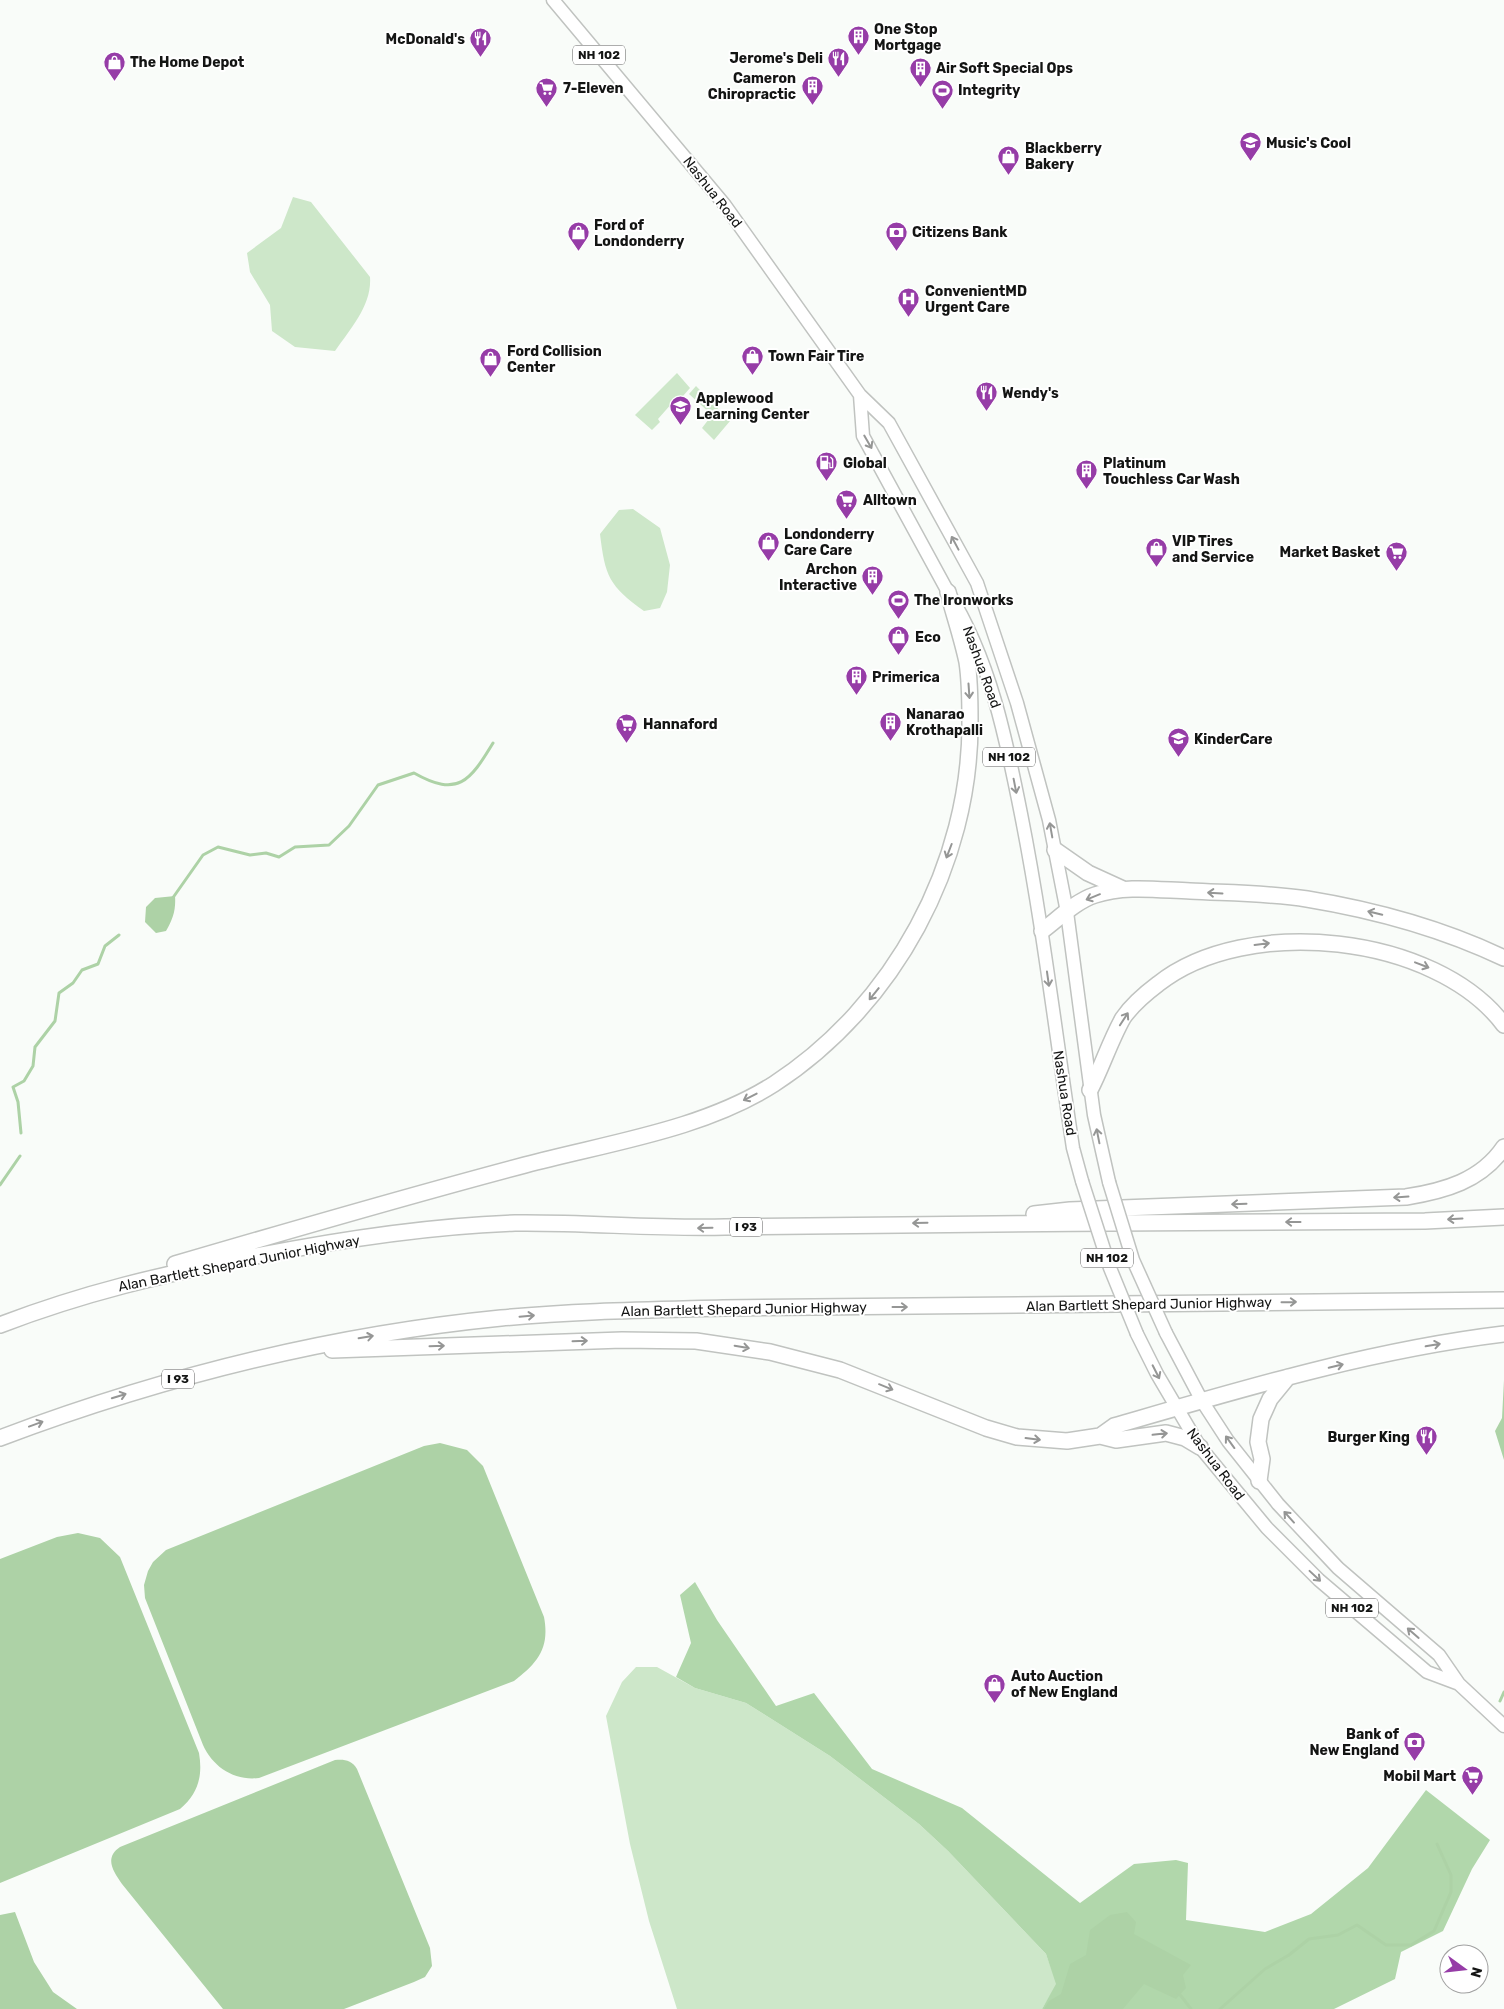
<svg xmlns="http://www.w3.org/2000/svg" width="1504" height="2009" viewBox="0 0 1504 2009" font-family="Rubik,sans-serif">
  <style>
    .green { fill: #cde7c9 }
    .forest { fill: #b1d7ab }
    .water { fill: #add2a6 }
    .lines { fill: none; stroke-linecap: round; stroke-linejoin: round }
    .stream { stroke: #add2a6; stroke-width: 3 }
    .primary-casing { stroke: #c0c3c0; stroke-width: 15 }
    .highway-casing { stroke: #c0c3c0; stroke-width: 18 }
    .primary { stroke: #fff; stroke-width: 12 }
    .highway { stroke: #fff; stroke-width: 15 }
    .primary-bridge-casing { stroke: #c0c3c0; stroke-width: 15; stroke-linecap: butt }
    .primary-bridge { stroke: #fff; stroke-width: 12 }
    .oneway { stroke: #959695 }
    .labels { text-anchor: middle; stroke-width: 4; stroke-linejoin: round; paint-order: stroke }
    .shield { fill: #fff; stroke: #5a5b5a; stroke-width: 1 }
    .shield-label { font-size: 12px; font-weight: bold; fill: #141514 }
    .poi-label { font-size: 14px; font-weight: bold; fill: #141514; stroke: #fff; text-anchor: start }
    .street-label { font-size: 14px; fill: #141514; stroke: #fff }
  </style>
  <rect width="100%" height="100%" fill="#f9fcf9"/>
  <path class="green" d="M 293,197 L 311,202 L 370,277 C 372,305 351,328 335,351 L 295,347 L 272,331 L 270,305 L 250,272 L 247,253 L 281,228 Z
    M 677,373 L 690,388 L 676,404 L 673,402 L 658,419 L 660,422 L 652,430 L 635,415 Z
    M 696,386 L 730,421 L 714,440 L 702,428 L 712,415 L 689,394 Z
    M 633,509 L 660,528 L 670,565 L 667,592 L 660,608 L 644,611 C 609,586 605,576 600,534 L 619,510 Z
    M 636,1667 L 657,1667 L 695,1688 L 746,1703 L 830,1756 L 919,1824 L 948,1851 L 1046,1954 L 1057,1984 L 1042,2009 L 677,2009 L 649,1921 L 630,1844 L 606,1716 L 622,1682 Z"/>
  <path class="forest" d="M 695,1582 L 717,1620 L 776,1706 L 814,1693 L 872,1769 L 962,1808 L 1080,1903 L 1134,1864 L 1176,1860 L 1188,1863 L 1186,1920 L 1265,1932 L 1311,1914 L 1368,1868 L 1426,1790 L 1490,1840 L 1472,1869 L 1443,1931 L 1401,1952 L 1395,1979 L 1334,2009 L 1042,2009 L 1056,1984 L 1046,1954 L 948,1851 L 919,1824 L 830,1756 L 746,1703 L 695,1688 L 676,1677 L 691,1643 L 680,1595 Z"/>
  <path class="water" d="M 175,896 C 176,910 173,919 166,931 L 156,933 L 145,922 L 146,907 L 155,898 Z
    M 1504,1380 L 1504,1460 L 1495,1431 L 1502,1418 Z
    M 440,1443 L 467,1450 L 483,1466 L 544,1617 C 550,1649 537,1663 514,1681 L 259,1778 C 234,1781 213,1767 203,1745 L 145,1598 L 144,1585 L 148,1571 L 153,1562 L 166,1550 L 424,1446 Z
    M 78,1533 L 100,1538 L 120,1557 L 199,1753 C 203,1776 198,1794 180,1809 L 0,1883 L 0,1559 L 57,1537 Z
    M 335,1760 C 344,1759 352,1760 357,1769 L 430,1948 L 432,1966 L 425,1977 L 414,1982 L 344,2009 L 223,2009 L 122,1884 C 113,1871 104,1858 120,1847 Z
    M 15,1912 L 34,1962 L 53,1992 L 77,2009 L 0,2009 L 0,1915 Z
    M 1127,1912 L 1136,1922 L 1134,1934 L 1191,1965 L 1183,1975 L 1186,1988 L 1176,1999 L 1144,1984 L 1123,2009 L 1044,2009 L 1049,2001 L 1061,1994 L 1070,1964 L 1086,1955 L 1090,1930 L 1110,1915 Z"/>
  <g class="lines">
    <path class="stream" d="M 172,899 L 203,855 L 218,847 L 250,855 L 266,853 L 279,857 L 295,847 L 329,845 L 349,826 L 378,785 L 414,773 C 458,798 470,781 493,743
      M 21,1133 L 18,1102 L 13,1087 L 24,1081 L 33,1066 L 35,1047 L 55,1021 L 59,993 L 73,983 L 82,970 L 98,964 L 105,946 L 119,935
      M 0,1185 L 20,1156
      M 1500,1701 L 1504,1692
      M 1178,1992 L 1191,2009
      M 1220,2009 L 1265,1969 L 1289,1955 L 1309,1939 L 1338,1935 L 1357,1925 L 1386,1945 L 1411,1945 L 1434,1931 L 1451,1892 L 1451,1875 L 1437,1844"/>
    <defs>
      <path id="primary" d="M 553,0 L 724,204 L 860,395 L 889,423 L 977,583 L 1017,703 L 1049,820 L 1067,912 L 1094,1115 L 1109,1182
        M 860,395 L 863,436 L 948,592 C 990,659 1006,738 1021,814 C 1043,925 1056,1037 1073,1148 L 1082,1181
        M 1166,1333 L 1202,1401 L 1228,1441 L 1278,1504 L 1338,1568 L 1439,1655 L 1459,1684 L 1504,1726
        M 1137,1334 L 1157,1374 L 1200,1447 L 1267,1528 L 1319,1580 L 1427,1672 L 1459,1684"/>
      <path id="highway" d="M 1055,850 L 1088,873 L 1123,889
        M 1042,931 C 1058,919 1076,901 1095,895 C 1125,885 1159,890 1190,891 C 1229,893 1269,893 1307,899 C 1374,910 1443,929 1504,958
        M 1090,1090 C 1102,1067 1110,1041 1123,1018 C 1132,1005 1146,993 1158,984 C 1246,914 1436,934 1504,1025
        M 1034,1214 L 1070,1210 L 1406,1197 C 1444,1191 1481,1181 1504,1147
        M 175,1264 C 291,1230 408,1196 525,1165 C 607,1143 702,1130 774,1084 C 894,1006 971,864 970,721 C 970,702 970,681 967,662 C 962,638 954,615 948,592
        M 0,1325 C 83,1293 164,1274 251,1257 C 337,1240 427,1226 515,1223 C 585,1222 655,1229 725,1227 C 958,1223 1192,1223 1425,1221 L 1504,1217
        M 332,1350 L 622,1340 L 696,1341 L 770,1352 L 840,1370 L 986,1428 L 1017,1437 L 1067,1441 L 1100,1436 L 1116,1440 L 1166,1433 L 1185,1438 L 1200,1447
        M 1100,1436 L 1114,1426 C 1242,1389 1371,1350 1504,1334
        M 0,1438 C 162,1377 329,1335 501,1318 C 575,1311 649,1310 723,1308 L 1504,1300
        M 1259,1481 L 1262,1459 L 1258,1442 L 1261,1419 L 1270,1399 L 1288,1377"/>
    </defs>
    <use href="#primary" class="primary-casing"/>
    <use href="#highway" class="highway-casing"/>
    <use href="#primary" class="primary"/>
    <use href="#highway" class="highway"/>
    <defs>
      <path id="primary-bridge" d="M 1082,1181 L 1110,1268 L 1137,1334
        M 1109,1182 L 1133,1260 L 1166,1333"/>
    </defs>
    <use href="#primary-bridge" class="primary-bridge-casing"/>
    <use href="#primary-bridge" class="primary-bridge"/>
  </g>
  <defs><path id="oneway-shaft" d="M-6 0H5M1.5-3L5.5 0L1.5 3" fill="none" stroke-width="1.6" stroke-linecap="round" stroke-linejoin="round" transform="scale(1.25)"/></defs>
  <g class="oneway">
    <use href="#oneway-shaft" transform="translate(868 442) rotate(60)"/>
    <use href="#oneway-shaft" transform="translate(955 543) rotate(-118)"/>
    <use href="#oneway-shaft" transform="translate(969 691) rotate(86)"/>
    <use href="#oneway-shaft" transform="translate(1015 786) rotate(79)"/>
    <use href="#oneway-shaft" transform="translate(1051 830) rotate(-100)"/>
    <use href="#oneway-shaft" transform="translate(949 851) rotate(111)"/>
    <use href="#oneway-shaft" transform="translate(1215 893) rotate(-177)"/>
    <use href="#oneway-shaft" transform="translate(1093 897) rotate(158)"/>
    <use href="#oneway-shaft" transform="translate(1375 913) rotate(-166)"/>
    <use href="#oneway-shaft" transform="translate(1262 944) rotate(-7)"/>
    <use href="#oneway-shaft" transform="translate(1422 965) rotate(21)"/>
    <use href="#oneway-shaft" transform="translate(1048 979) rotate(82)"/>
    <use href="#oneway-shaft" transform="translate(874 994) rotate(129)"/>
    <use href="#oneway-shaft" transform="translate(1124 1019) rotate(-57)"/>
    <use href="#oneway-shaft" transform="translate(750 1097) rotate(153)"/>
    <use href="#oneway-shaft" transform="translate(1098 1136) rotate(-101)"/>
    <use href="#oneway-shaft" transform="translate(1401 1197) rotate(176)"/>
    <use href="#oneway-shaft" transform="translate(1239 1204) rotate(178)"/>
    <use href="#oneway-shaft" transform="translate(1455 1219) rotate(177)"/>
    <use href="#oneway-shaft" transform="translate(1293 1222) rotate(180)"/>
    <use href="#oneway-shaft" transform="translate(920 1223) rotate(179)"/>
    <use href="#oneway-shaft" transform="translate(705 1228) rotate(179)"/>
    <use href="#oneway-shaft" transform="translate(1289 1302) rotate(-1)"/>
    <use href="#oneway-shaft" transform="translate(900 1307)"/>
    <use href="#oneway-shaft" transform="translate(527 1316) rotate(-5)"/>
    <use href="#oneway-shaft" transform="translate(366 1337) rotate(-9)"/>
    <use href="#oneway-shaft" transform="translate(580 1341) rotate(-2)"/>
    <use href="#oneway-shaft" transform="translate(1433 1345) rotate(-10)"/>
    <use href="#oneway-shaft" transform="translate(437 1346) rotate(-2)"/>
    <use href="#oneway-shaft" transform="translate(742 1347) rotate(10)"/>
    <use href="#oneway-shaft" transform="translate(1336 1366) rotate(-13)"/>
    <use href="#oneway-shaft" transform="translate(1156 1372) rotate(63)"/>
    <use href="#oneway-shaft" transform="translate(886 1387) rotate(22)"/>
    <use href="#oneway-shaft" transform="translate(119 1396) rotate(-17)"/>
    <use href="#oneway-shaft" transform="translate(36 1424) rotate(-20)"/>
    <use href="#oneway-shaft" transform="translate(1160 1434) rotate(-6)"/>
    <use href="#oneway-shaft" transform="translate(1033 1439) rotate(7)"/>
    <use href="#oneway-shaft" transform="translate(1230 1442) rotate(-126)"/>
    <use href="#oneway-shaft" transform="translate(1289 1517) rotate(-132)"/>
    <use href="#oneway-shaft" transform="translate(1315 1576) rotate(43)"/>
    <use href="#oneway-shaft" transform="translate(1413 1633) rotate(-139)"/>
  </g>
  <defs>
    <symbol id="building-pin" viewBox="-11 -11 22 30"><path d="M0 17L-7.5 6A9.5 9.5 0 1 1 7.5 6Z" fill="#963ca7" stroke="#fff"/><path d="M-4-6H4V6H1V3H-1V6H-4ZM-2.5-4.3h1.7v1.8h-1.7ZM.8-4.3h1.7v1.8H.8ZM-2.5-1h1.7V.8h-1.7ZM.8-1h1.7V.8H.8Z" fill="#fff"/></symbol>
    <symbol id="restaurant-pin" viewBox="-11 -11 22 30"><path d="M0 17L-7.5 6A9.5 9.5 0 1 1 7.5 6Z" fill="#963ca7" stroke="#fff"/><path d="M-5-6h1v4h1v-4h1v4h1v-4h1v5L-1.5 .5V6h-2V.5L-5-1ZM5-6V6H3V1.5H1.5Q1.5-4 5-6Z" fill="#fff"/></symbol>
    <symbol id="shop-pin" viewBox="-11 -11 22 30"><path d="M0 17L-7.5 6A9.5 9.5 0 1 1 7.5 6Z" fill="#963ca7" stroke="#fff"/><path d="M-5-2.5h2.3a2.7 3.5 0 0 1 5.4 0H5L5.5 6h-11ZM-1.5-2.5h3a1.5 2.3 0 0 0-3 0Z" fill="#fff"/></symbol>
    <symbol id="supermarket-pin" viewBox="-11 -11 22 30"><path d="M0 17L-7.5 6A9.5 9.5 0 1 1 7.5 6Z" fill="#963ca7" stroke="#fff"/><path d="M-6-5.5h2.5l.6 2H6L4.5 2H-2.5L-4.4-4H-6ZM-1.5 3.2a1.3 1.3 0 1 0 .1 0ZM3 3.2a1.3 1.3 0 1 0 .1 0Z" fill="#fff"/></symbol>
    <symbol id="stadium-pin" viewBox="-11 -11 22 30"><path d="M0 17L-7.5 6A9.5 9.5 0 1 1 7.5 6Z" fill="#963ca7" stroke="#fff"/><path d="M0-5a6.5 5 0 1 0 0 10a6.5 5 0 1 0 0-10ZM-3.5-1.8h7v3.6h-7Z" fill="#fff"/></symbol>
    <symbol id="school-pin" viewBox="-11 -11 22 30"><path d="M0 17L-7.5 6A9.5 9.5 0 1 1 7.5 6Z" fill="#963ca7" stroke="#fff"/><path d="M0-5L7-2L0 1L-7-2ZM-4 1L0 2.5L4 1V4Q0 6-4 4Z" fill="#fff"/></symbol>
    <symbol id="bank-pin" viewBox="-11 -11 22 30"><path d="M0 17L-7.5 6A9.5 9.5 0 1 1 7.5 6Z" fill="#963ca7" stroke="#fff"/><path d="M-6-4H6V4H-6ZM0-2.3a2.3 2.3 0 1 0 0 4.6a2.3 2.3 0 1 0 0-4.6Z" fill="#fff"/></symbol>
    <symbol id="hospital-pin" viewBox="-11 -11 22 30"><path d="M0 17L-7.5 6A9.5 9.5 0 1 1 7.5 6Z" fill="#963ca7" stroke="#fff"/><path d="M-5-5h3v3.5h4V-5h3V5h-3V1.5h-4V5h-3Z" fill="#fff"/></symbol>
    <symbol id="fuel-pin" viewBox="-11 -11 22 30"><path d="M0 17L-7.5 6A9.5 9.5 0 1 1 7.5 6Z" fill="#963ca7" stroke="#fff"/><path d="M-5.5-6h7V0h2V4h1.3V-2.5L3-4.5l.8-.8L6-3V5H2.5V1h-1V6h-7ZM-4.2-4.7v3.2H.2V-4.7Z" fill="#fff"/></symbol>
  </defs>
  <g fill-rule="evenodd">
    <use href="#building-pin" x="846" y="24" width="25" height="34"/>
    <use href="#restaurant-pin" x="468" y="26" width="25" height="34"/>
    <use href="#restaurant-pin" x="826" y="46" width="25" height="34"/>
    <use href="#shop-pin" x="102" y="50" width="25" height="34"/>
    <use href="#building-pin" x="908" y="56" width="25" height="34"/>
    <use href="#building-pin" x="800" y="74" width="25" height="34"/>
    <use href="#supermarket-pin" x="534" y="76" width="25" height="34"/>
    <use href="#stadium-pin" x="930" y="78" width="25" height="34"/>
    <use href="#school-pin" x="1238" y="130" width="25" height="34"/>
    <use href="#shop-pin" x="996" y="144" width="25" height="34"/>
    <use href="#bank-pin" x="884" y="220" width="25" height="34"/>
    <use href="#shop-pin" x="566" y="220" width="25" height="34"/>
    <use href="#hospital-pin" x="896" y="286" width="25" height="34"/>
    <use href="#shop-pin" x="740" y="344" width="25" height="34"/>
    <use href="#shop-pin" x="478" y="346" width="25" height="34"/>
    <use href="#restaurant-pin" x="974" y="380" width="25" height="34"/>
    <use href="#school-pin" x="668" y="394" width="25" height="34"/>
    <use href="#fuel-pin" x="814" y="450" width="25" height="34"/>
    <use href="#building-pin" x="1074" y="458" width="25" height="34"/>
    <use href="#supermarket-pin" x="834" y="488" width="25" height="34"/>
    <use href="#shop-pin" x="756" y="530" width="25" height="34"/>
    <use href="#shop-pin" x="1144" y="536" width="25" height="34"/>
    <use href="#supermarket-pin" x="1384" y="540" width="25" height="34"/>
    <use href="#building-pin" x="860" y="564" width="25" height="34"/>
    <use href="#stadium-pin" x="886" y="588" width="25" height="34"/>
    <use href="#shop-pin" x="886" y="624" width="25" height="34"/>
    <use href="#building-pin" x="844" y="664" width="25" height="34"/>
    <use href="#building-pin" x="878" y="710" width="25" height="34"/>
    <use href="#supermarket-pin" x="614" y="712" width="25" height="34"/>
    <use href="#school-pin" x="1166" y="726" width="25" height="34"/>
    <use href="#restaurant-pin" x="1414" y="1424" width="25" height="34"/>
    <use href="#shop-pin" x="982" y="1672" width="25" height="34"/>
    <use href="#bank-pin" x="1402" y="1730" width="25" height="34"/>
    <use href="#supermarket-pin" x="1460" y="1764" width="25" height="34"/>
  </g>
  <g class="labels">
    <g class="shield">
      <rect x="573" y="45.5" width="52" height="19" rx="4"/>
      <rect x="983" y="747.5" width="52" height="19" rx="4"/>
      <rect x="730" y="1217.5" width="32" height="19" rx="4"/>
      <rect x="1081" y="1248.5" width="52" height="19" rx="4"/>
      <rect x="162" y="1369.5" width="32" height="19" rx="4"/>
      <rect x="1326" y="1598.5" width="52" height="19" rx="4"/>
    </g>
    <g class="shield-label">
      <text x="599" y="59">NH 102</text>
      <text x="1009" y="761">NH 102</text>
      <text x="746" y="1231">I 93</text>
      <text x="1107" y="1262">NH 102</text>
      <text x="178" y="1383">I 93</text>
      <text x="1352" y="1612">NH 102</text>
    </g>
    <g class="poi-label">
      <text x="874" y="34">One Stop<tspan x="874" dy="16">Mortgage</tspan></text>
      <text x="465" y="44" text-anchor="end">McDonald's</text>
      <text x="823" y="63" text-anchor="end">Jerome's Deli</text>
      <text x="130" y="67">The Home Depot</text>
      <text x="936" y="73">Air Soft Special Ops</text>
      <text x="796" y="83" text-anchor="end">Cameron<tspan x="796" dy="16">Chiropractic</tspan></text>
      <text x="563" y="93">7-Eleven</text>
      <text x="958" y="95">Integrity</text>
      <text x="1266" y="148">Music's Cool</text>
      <text x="1025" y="153">Blackberry<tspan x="1025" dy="16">Bakery</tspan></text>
      <text x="594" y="230">Ford of<tspan x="594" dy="16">Londonderry</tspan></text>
      <text x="912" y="237">Citizens Bank</text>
      <text x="925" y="296">ConvenientMD<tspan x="925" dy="16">Urgent Care</tspan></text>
      <text x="507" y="356">Ford Collision<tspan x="507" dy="16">Center</tspan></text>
      <text x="768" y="361">Town Fair Tire</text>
      <text x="1002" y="398">Wendy's</text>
      <text x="696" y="403">Applewood<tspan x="696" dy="16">Learning Center</tspan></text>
      <text x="843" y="468">Global</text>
      <text x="1103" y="468">Platinum<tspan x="1103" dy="16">Touchless Car Wash</tspan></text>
      <text x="863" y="505">Alltown</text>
      <text x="784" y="539">Londonderry<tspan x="784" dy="16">Care Care</tspan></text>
      <text x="1172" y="546">VIP Tires<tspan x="1172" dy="16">and Service</tspan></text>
      <text x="1380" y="557" text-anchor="end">Market Basket</text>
      <text x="857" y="574" text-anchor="end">Archon<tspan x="857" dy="16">Interactive</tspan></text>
      <text x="914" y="605">The Ironworks</text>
      <text x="915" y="642">Eco</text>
      <text x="872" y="682">Primerica</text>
      <text x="906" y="719">Nanarao<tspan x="906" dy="16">Krothapalli</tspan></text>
      <text x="643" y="729">Hannaford</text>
      <text x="1194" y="744">KinderCare</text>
      <text x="1410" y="1442" text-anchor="end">Burger King</text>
      <text x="1011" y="1681">Auto Auction<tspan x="1011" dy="16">of New England</tspan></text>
      <text x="1399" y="1739" text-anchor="end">Bank of<tspan x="1399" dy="16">New England</tspan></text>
      <text x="1456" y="1781" text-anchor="end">Mobil Mart</text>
    </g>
    <g class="street-label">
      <text transform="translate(713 192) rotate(52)" y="5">Nashua Road</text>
      <text transform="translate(982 667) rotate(70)" y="5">Nashua Road</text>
      <text transform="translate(1065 1093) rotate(81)" y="5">Nashua Road</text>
      <text transform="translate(239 1263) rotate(-11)" y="5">Alan Bartlett Shepard Junior Highway</text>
      <text transform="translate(1149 1304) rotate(-1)" y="5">Alan Bartlett Shepard Junior Highway</text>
      <text transform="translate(744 1309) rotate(-1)" y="5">Alan Bartlett Shepard Junior Highway</text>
      <text transform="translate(1216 1464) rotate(53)" y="5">Nashua Road</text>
    </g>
  </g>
  <g transform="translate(1464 1969) rotate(105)"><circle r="24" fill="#ffffff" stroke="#a1a1a1"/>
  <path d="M0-4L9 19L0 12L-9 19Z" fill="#963ca7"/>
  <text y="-8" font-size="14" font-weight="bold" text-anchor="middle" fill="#141514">N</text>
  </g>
</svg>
